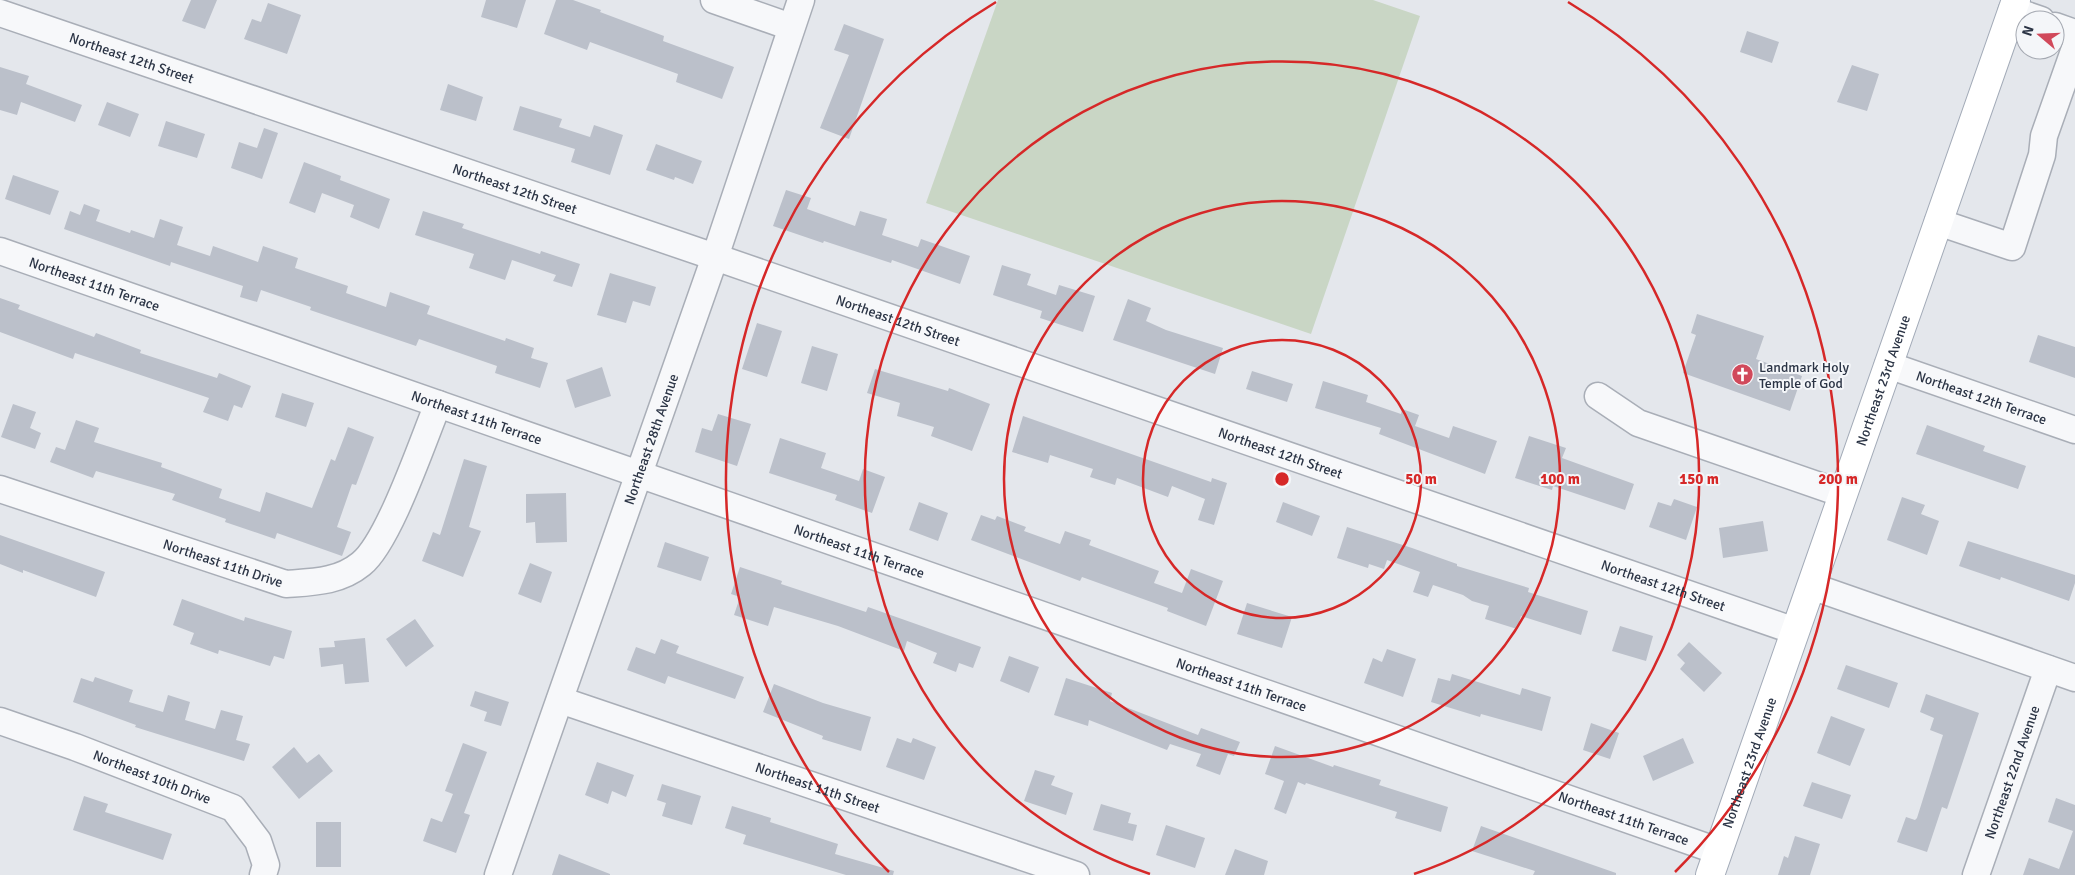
<svg xmlns="http://www.w3.org/2000/svg" width="2075" height="875" viewBox="0 0 2075 875" font-family="Signika,sans-serif">
  <style>
    .green { fill: #c9d6c5 }
    .building { fill: #bbc0ca }
    .lines { fill: none; stroke-linecap: round; stroke-linejoin: round }
    .minor-casing { stroke: #a9aeb7; stroke-width: 29 }
    .major-casing { stroke: #a3abb8; stroke-width: 30 }
    .minor { stroke: #f7f8fa; stroke-width: 26 }
    .major { stroke: #fff; stroke-width: 28 }
    .ring { fill: none; stroke: #d62828; stroke-width: 2.5 }
    .labels { text-anchor: middle; stroke-width: 4; stroke-linejoin: round; paint-order: stroke }
    .street-label { font-size: 14px; fill: #2b3445; stroke: #f4f6f9 }
    .poi-label { font-size: 14px; fill: #2b3445; stroke: #f4f6f9; text-anchor: start }
    .centre { fill: #d62828; stroke: #f4f6f9; stroke-width: 2.5 }
    .ring-label { font-size: 15px; text-anchor: middle; font-weight: bold; fill: #d62828; stroke: #f4f6f9; stroke-width: 4; stroke-linejoin: round; paint-order: stroke }
  </style>
  <rect width="100%" height="100%" fill="#e4e7ec"/>
  <path class="green" d="M 998,0 L 1373,0 L 1420,16 L 1311,334 L 926,203 Z"/>
  <path class="building" d="M 191,0 L 217,0 L 205,29 L 182,21 Z
    M 486,0 L 526,0 L 517,28 L 481,17 Z
    M 556,0 L 573,0 L 601,10 L 600,12 L 664,36 L 663,41 L 734,67 L 722,99 L 676,82 L 678,74 L 590,42 L 587,50 L 544,34 Z
    M 268,3 L 301,15 L 287,54 L 244,39 L 252,19 L 261,22 Z
    M 844,24 L 884,39 L 849,139 L 820,128 L 849,55 L 834,50 Z
    M 1747,31 L 1779,42 L 1772,63 L 1740,52 Z
    M 1852,65 L 1879,74 L 1867,111 L 1837,102 Z
    M 0,67 L 29,76 L 26,84 L 82,105 L 75,122 L 21,102 L 17,115 L 0,110 Z
    M 448,84 L 483,97 L 476,121 L 440,110 Z
    M 107,102 L 139,114 L 130,137 L 98,125 Z
    M 520,106 L 562,119 L 559,127 L 590,137 L 594,125 L 623,135 L 610,175 L 571,162 L 575,149 L 513,130 Z
    M 166,121 L 205,134 L 197,158 L 158,146 Z
    M 264,128 L 278,133 L 262,179 L 231,168 L 239,142 L 257,148 Z
    M 656,144 L 702,161 L 693,184 L 675,177 L 674,180 L 646,170 Z
    M 304,162 L 341,176 L 340,180 L 390,199 L 379,229 L 350,217 L 354,205 L 322,193 L 315,213 L 289,203 Z
    M 13,175 L 59,191 L 50,215 L 5,199 Z
    M 786,190 L 811,198 L 807,209 L 855,226 L 860,211 L 887,219 L 882,235 L 918,247 L 921,239 L 970,256 L 960,284 L 892,260 L 891,263 L 824,241 L 823,243 L 773,226 Z
    M 84,204 L 100,210 L 96,221 L 130,233 L 131,230 L 154,238 L 160,219 L 183,227 L 177,245 L 210,256 L 213,246 L 258,262 L 263,246 L 298,258 L 295,268 L 348,286 L 346,293 L 386,307 L 390,292 L 430,306 L 427,314 L 505,341 L 506,338 L 534,348 L 531,358 L 548,363 L 540,388 L 495,373 L 497,366 L 419,339 L 416,346 L 310,310 L 311,307 L 261,290 L 257,302 L 240,297 L 243,286 L 171,262 L 170,266 L 64,229 L 70,211 L 80,215 Z
    M 423,211 L 464,224 L 462,228 L 540,254 L 541,251 L 580,264 L 572,287 L 553,281 L 556,275 L 512,260 L 505,280 L 469,268 L 474,254 L 415,235 Z
    M 1002,265 L 1031,274 L 1027,285 L 1056,295 L 1059,285 L 1095,296 L 1083,332 L 1040,318 L 1042,311 L 993,295 Z
    M 610,273 L 656,287 L 650,306 L 633,301 L 626,323 L 597,315 Z
    M 0,298 L 20,305 L 18,309 L 94,337 L 96,333 L 141,350 L 140,353 L 217,378 L 219,373 L 251,386 L 242,408 L 234,405 L 228,421 L 203,412 L 209,398 L 75,353 L 73,359 L 0,332 Z
    M 1128,299 L 1151,308 L 1146,321 L 1166,330 L 1223,348 L 1215,374 L 1113,340 Z
    M 1697,314 L 1764,336 L 1756,359 L 1802,376 L 1790,411 L 1683,373 L 1696,335 L 1691,333 Z
    M 757,323 L 782,331 L 767,377 L 742,369 Z
    M 2038,335 L 2075,347 L 2075,378 L 2029,362 Z
    M 812,346 L 838,354 L 827,391 L 801,383 Z
    M 602,367 L 611,396 L 575,408 L 566,380 Z
    M 875,369 L 948,391 L 949,388 L 990,404 L 972,451 L 931,436 L 934,427 L 897,416 L 900,403 L 867,393 Z
    M 1252,371 L 1293,384 L 1287,402 L 1246,389 Z
    M 1323,381 L 1368,395 L 1366,402 L 1401,414 L 1402,409 L 1419,415 L 1415,426 L 1449,438 L 1453,426 L 1497,441 L 1485,474 L 1379,434 L 1381,428 L 1315,408 Z
    M 282,393 L 314,403 L 306,427 L 275,417 Z
    M 13,404 L 36,412 L 30,428 L 41,433 L 35,449 L 1,437 Z
    M 718,414 L 751,424 L 737,466 L 695,452 L 702,428 L 712,431 Z
    M 1023,416 L 1211,482 L 1212,478 L 1227,483 L 1214,525 L 1198,520 L 1205,499 L 1172,486 L 1168,497 L 1117,478 L 1115,485 L 1090,477 L 1093,469 L 1050,455 L 1048,463 L 1012,452 Z
    M 76,420 L 99,428 L 94,442 L 162,463 L 161,467 L 222,489 L 219,498 L 260,512 L 266,492 L 312,508 L 331,459 L 335,461 L 348,427 L 374,437 L 356,485 L 352,484 L 337,527 L 351,532 L 342,556 L 277,533 L 275,539 L 225,522 L 226,519 L 172,500 L 175,494 L 96,471 L 93,478 L 50,462 L 56,447 L 65,450 Z
    M 1927,425 L 1985,446 L 1983,451 L 2026,466 L 2018,489 L 1916,454 Z
    M 1529,436 L 1566,448 L 1562,458 L 1634,484 L 1625,510 L 1553,486 L 1552,490 L 1515,478 Z
    M 780,438 L 826,453 L 821,468 L 859,481 L 863,469 L 885,477 L 872,513 L 835,500 L 837,495 L 769,473 Z
    M 464,459 L 487,466 L 469,527 L 481,531 L 463,577 L 422,561 L 433,532 L 440,535 Z
    M 566,493 L 567,542 L 536,543 L 535,522 L 526,523 L 526,494 Z
    M 1902,497 L 1925,505 L 1921,514 L 1939,521 L 1927,555 L 1887,540 Z
    M 1674,499 L 1697,507 L 1686,540 L 1649,527 L 1658,502 L 1671,506 Z
    M 919,502 L 948,513 L 938,541 L 909,530 Z
    M 1283,502 L 1320,516 L 1312,536 L 1276,522 Z
    M 981,515 L 995,520 L 997,516 L 1026,527 L 1024,531 L 1060,544 L 1065,531 L 1091,540 L 1089,545 L 1159,571 L 1154,583 L 1182,593 L 1191,569 L 1223,581 L 1206,626 L 1167,611 L 1168,608 L 1082,577 L 1080,581 L 971,540 Z
    M 1763,521 L 1768,551 L 1723,558 L 1719,528 Z
    M 1347,527 L 1412,548 L 1457,564 L 1457,566 L 1529,588 L 1528,592 L 1588,611 L 1581,635 L 1521,616 L 1517,629 L 1485,619 L 1489,606 L 1472,601 L 1463,595 L 1433,585 L 1428,597 L 1413,592 L 1420,572 L 1387,560 L 1384,569 L 1369,564 L 1368,568 L 1337,558 Z
    M 0,535 L 105,572 L 96,597 L 23,570 L 23,573 L 0,564 Z
    M 1968,541 L 2075,575 L 2075,583 L 2069,601 L 2001,577 L 2000,580 L 1959,566 Z
    M 665,542 L 709,557 L 701,581 L 657,567 Z
    M 530,563 L 552,572 L 541,603 L 518,594 Z
    M 740,567 L 782,581 L 781,584 L 866,612 L 868,607 L 981,647 L 973,668 L 959,663 L 956,672 L 933,663 L 937,653 L 907,641 L 904,651 L 838,626 L 774,607 L 768,626 L 734,615 L 740,597 L 731,594 Z
    M 182,599 L 244,621 L 245,617 L 292,631 L 284,659 L 274,656 L 270,666 L 219,650 L 218,654 L 190,644 L 194,633 L 173,625 Z
    M 1247,603 L 1292,617 L 1282,648 L 1237,634 Z
    M 415,619 L 434,646 L 406,667 L 386,639 Z
    M 1620,626 L 1653,636 L 1646,661 L 1612,651 Z
    M 365,638 L 369,682 L 345,684 L 343,664 L 321,667 L 319,648 L 335,647 L 334,641 Z
    M 661,639 L 679,646 L 676,653 L 744,677 L 735,699 L 668,676 L 665,684 L 627,670 L 636,647 L 655,654 Z
    M 1689,642 L 1722,673 L 1704,692 L 1680,669 L 1685,663 L 1677,655 Z
    M 1387,649 L 1416,659 L 1403,697 L 1364,683 L 1373,658 L 1382,662 Z
    M 1009,656 L 1039,667 L 1029,693 L 1000,681 Z
    M 1846,665 L 1898,683 L 1889,708 L 1837,689 Z
    M 1452,674 L 1520,695 L 1522,688 L 1551,697 L 1542,731 L 1481,714 L 1480,717 L 1431,702 L 1438,678 L 1450,681 Z
    M 95,677 L 133,690 L 129,702 L 163,712 L 168,695 L 190,702 L 185,720 L 215,729 L 221,710 L 243,716 L 236,740 L 250,744 L 244,761 L 135,727 L 136,725 L 73,702 L 81,678 L 93,682 Z
    M 1066,678 L 1112,693 L 1110,701 L 1198,735 L 1201,728 L 1240,742 L 1234,756 L 1228,754 L 1220,775 L 1196,766 L 1201,754 L 1170,744 L 1167,750 L 1089,720 L 1088,726 L 1054,715 Z
    M 774,684 L 823,703 L 871,717 L 861,751 L 822,739 L 823,736 L 763,712 Z
    M 475,691 L 509,702 L 501,726 L 484,721 L 487,712 L 470,706 Z
    M 1926,694 L 1979,713 L 1947,809 L 1942,807 L 1927,852 L 1897,842 L 1906,817 L 1915,820 L 1917,818 L 1943,735 L 1930,730 L 1934,718 L 1920,712 Z
    M 1831,716 L 1865,729 L 1850,766 L 1817,753 Z
    M 1591,723 L 1619,733 L 1610,759 L 1583,750 Z
    M 897,738 L 911,743 L 913,738 L 936,747 L 924,780 L 886,767 Z
    M 1683,738 L 1694,763 L 1653,781 L 1643,756 Z
    M 463,743 L 487,752 L 464,813 L 470,815 L 456,853 L 423,841 L 431,818 L 442,822 L 453,794 L 445,791 Z
    M 1275,746 L 1333,767 L 1334,765 L 1381,780 L 1379,785 L 1448,807 L 1441,832 L 1395,818 L 1397,812 L 1306,783 L 1305,785 L 1298,782 L 1286,814 L 1274,809 L 1284,781 L 1265,774 Z
    M 294,747 L 307,763 L 319,754 L 333,771 L 299,799 L 272,767 Z
    M 597,762 L 634,775 L 626,797 L 612,791 L 608,804 L 585,795 Z
    M 1035,770 L 1055,776 L 1051,785 L 1073,793 L 1066,815 L 1024,801 Z
    M 1812,782 L 1851,795 L 1842,819 L 1803,806 Z
    M 662,784 L 701,796 L 692,825 L 662,816 L 666,803 L 657,800 Z
    M 84,796 L 108,804 L 105,812 L 172,834 L 163,860 L 73,830 Z
    M 2056,798 L 2075,805 L 2075,875 L 2023,875 L 2029,858 L 2059,869 L 2073,831 L 2048,822 Z
    M 1101,804 L 1131,813 L 1128,823 L 1137,825 L 1133,841 L 1093,830 Z
    M 732,806 L 771,818 L 770,822 L 838,844 L 835,854 L 894,871 L 893,875 L 846,875 L 743,844 L 746,835 L 725,828 Z
    M 316,822 L 341,822 L 341,867 L 316,867 Z
    M 1166,825 L 1205,838 L 1195,868 L 1156,855 Z
    M 1481,826 L 1616,873 L 1616,875 L 1533,875 L 1535,871 L 1472,851 Z
    M 1795,836 L 1820,844 L 1810,875 L 1778,875 L 1784,856 L 1788,858 Z
    M 1235,849 L 1268,861 L 1264,875 L 1225,875 Z
    M 559,854 L 610,874 L 610,875 L 552,875 Z"/>
  <g class="lines">
    <defs>
      <g id="minor">
        <path d="M 714,0 L 791,27"/>
        <path d="M 2012,10 L 2041,20"/>
        <path id="s1" d="M 0,13 L 715,257 L 1795,631"/>
        <path d="M 2055,26 L 2075,33"/>
        <path d="M 1938,222 L 2012,247 L 2042,155 L 2044,136 L 2075,48"/>
        <path id="s2" d="M 0,251 L 1718,851"/>
        <path id="s3" d="M 1888,365 L 2075,430"/>
        <path d="M 1598,396 L 1638,423 L 1843,494"/>
        <path id="s4" d="M 0,489 L 286,584 C 313,582 339,582 361,564 C 389,542 423,440 438,404"/>
        <path d="M 1811,586 L 2075,678"/>
        <path id="s5" d="M 560,700 L 1076,875"/>
        <path id="s6" d="M 0,721 L 75,747 L 233,808 L 258,841 L 266,865 L 263,875"/>
        <path id="s7" d="M 498,875 L 715,257 L 801,0"/>
        <path id="s8" d="M 1976,875 L 2048,669"/>
      </g>
      <g id="major">
        <path id="s9" d="M 1710,875 L 2016,0"/>
      </g>
    </defs>
    <use href="#minor" class="minor-casing"/>
    <use href="#major" class="major-casing"/>
    <use href="#minor" class="minor"/>
    <use href="#major" class="major"/>
  </g>
  <g class="ring">
    <circle cx="1282" cy="479" r="139"/>
    <circle cx="1282" cy="479" r="278"/>
    <path d="M1150 874A417 417 0 1 1 1414 874"/>
    <path d="M889 872A556 556 0 0 1 996 2M1568 2A556 556 0 0 1 1675 872"/>
  </g>
  <defs>
    <symbol id="church-disc" viewBox="-11 -11 22 22"><circle r="9.5" fill="#d1495b" stroke="#f4f6f9"/><path d="M-1.2-6h2.4v3.5h3.3v2.4h-3.3V6h-2.4V-.1h-3.3v-2.4h3.3Z" fill="#fff"/></symbol>
  </defs>
  <g fill-rule="evenodd">
    <use href="#church-disc" x="1730" y="362" width="25" height="25"/>
  </g>
  <g class="labels">
    <g class="street-label">
      <text dy="5" stroke="none"><textPath href="#s1" startOffset="139">Northeast 12th Street</textPath></text>
      <text dy="5" stroke="none"><textPath href="#s1" startOffset="544">Northeast 12th Street</textPath></text>
      <text dy="5" stroke="none"><textPath href="#s2" startOffset="100">Northeast 11th Terrace</textPath></text>
      <text dy="5" stroke="none"><textPath href="#s1" startOffset="949">Northeast 12th Street</textPath></text>
      <text dy="5" stroke="none"><textPath href="#s9" startOffset="524">Northeast 23rd Avenue</textPath></text>
      <text dy="5" stroke="none"><textPath href="#s3" startOffset="99">Northeast 12th Terrace</textPath></text>
      <text dy="5" stroke="none"><textPath href="#s2" startOffset="505">Northeast 11th Terrace</textPath></text>
      <text dy="5" stroke="none"><textPath href="#s7" startOffset="462">Northeast 28th Avenue</textPath></text>
      <text dy="5" stroke="none"><textPath href="#s1" startOffset="1354">Northeast 12th Street</textPath></text>
      <text dy="5" stroke="none"><textPath href="#s2" startOffset="910">Northeast 11th Terrace</textPath></text>
      <text dy="5" stroke="none"><textPath href="#s4" startOffset="235">Northeast 11th Drive</textPath></text>
      <text dy="5" stroke="none"><textPath href="#s1" startOffset="1759">Northeast 12th Street</textPath></text>
      <text dy="5" stroke="none"><textPath href="#s2" startOffset="1315">Northeast 11th Terrace</textPath></text>
      <text dy="5" stroke="none"><textPath href="#s9" startOffset="119">Northeast 23rd Avenue</textPath></text>
      <text dy="5" stroke="none"><textPath href="#s8" startOffset="109">Northeast 22nd Avenue</textPath></text>
      <text dy="5" stroke="none"><textPath href="#s6" startOffset="162">Northeast 10th Drive</textPath></text>
      <text dy="5" stroke="none"><textPath href="#s5" startOffset="272">Northeast 11th Street</textPath></text>
      <text dy="5" stroke="none"><textPath href="#s2" startOffset="1720">Northeast 11th Terrace</textPath></text>
    </g>
    <g class="poi-label">
      <text x="1759" y="372">Landmark Holy<tspan x="1759" dy="16">Temple of God</tspan></text>
    </g>
  </g>
  <circle cx="1282" cy="479" r="8" class="centre"/>
  <g class="ring-label">
    <text x="1421" y="484">50 m</text>
    <text x="1560" y="484">100 m</text>
    <text x="1699" y="484">150 m</text>
    <text x="1838" y="484">200 m</text>
  </g>
  <g transform="translate(2040 35) rotate(289)"><circle r="24" fill="#f4f6f9" stroke="#a4a8b1"/>
  <path d="M0-4L9 19L0 12L-9 19Z" fill="#d1495b"/>
  <text y="-8" font-size="14" font-weight="bold" text-anchor="middle" fill="#2b3445">N</text>
  </g>
</svg>
